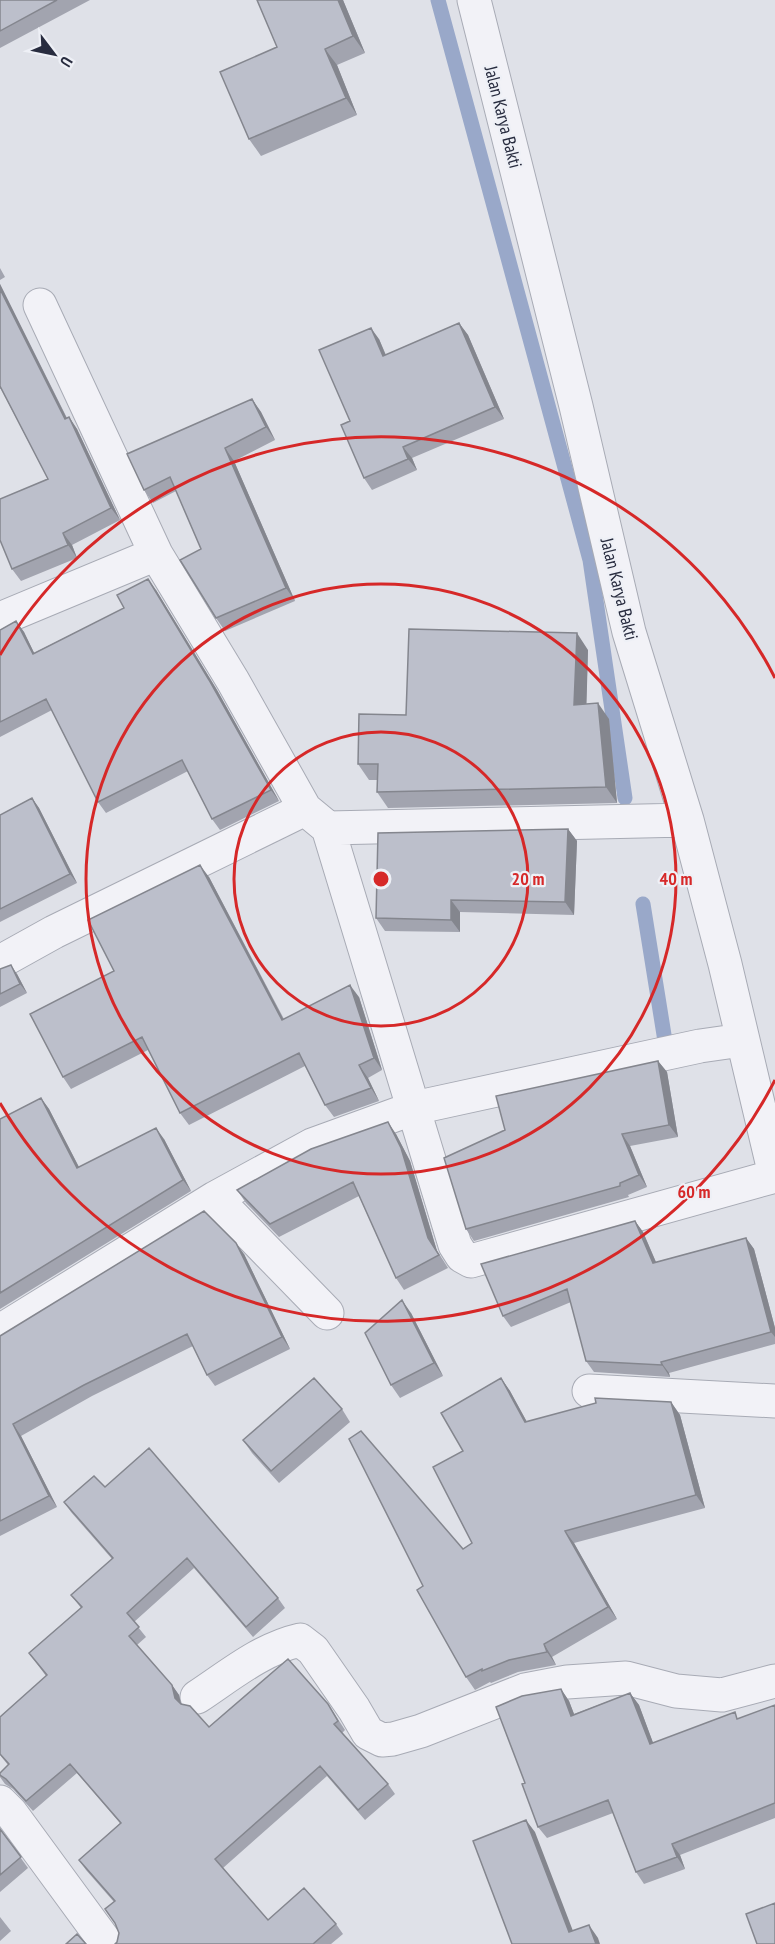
<svg xmlns="http://www.w3.org/2000/svg" width="775" height="1944" viewBox="0 0 775 1944" font-family="'PT Sans Narrow',sans-serif">
  <style>
    .lines { fill: none; stroke-linecap: round; stroke-linejoin: round }
    .stream { stroke: #99a8c9; stroke-width: 15 }
    .minor-casing { stroke: #a8abb5; stroke-width: 35 }
    .minor { stroke: #f2f2f7; stroke-width: 33 }
    .wall { fill: #a2a4af }
    .shaded-wall { fill: #84868e }
    .building { fill: #bcbfcb; stroke: #84868e; stroke-width: 1.5 }
    .ring { fill: none; stroke: #d62828; stroke-width: 3 }
    .labels { text-anchor: middle; stroke-width: 4.5; stroke-linejoin: round; paint-order: stroke }
    .street-label { font-size: 18px; fill: #282c3f; stroke: #eef0f6 }
    .centre { fill: #d62828; stroke: #eef0f6; stroke-width: 3 }
    .ring-label { font-size: 18px; text-anchor: middle; font-weight: bold; fill: #d62828; stroke: #eef0f6; stroke-width: 4.5; stroke-linejoin: round; paint-order: stroke }
  </style>
  <rect width="100%" height="100%" fill="#dfe1e8"/>
  <g class="lines">
    <path class="stream" d="M 438,0 L 590,560 L 625,798
      M 643,904 L 665,1041"/>
    <defs>
      <path id="minor" d="M 474,0 L 576,406 L 629,632 L 687,820 L 725,964 L 775,1175
        M 40,305 L 156,554 L 233,681 L 305,809
        M 0,619 L 156,554
        M 328,828 L 455,1245 L 462,1256 L 471,1261 L 775,1176
        M 0,962 L 54,932 L 305,809 L 328,828 L 687,820
        M 215,1198 L 312,1145 L 414,1108 L 700,1046 L 742,1040
        M 0,1331 L 215,1198 L 327,1313
        M 589,1391 L 775,1401
        M 197,1697 C 229,1676 261,1649 300,1640 L 313,1650 L 354,1709 L 368,1733 L 382,1740 L 393,1739 L 421,1731 L 525,1690 L 567,1682 L 626,1678 L 676,1691 L 722,1695 L 775,1681
        M 0,1802 L 11,1813 L 107,1944"/>
    </defs>
    <use href="#minor" class="minor-casing"/>
    <use href="#minor" class="minor"/>
  </g>
  <path class="wall" d="M 0,0 L 90,0 L 0,48 Z
    M 257,0 L 343,0 L 365,53 L 337,65 L 357,115 L 261,156 L 249,139 L 277,47 Z
    M 0,268 L 5,277 L 0,280 Z
    M 0,284 L 67,418 L 69,417 L 77,429 L 120,520 L 72,545 L 77,558 L 21,581 L 12,569 L 48,479 L 1,389 L 0,389 Z
    M 459,323 L 468,335 L 504,419 L 412,458 L 417,470 L 372,490 L 364,478 L 350,421 L 379,339 L 386,355 Z
    M 252,399 L 261,412 L 275,440 L 234,461 L 295,601 L 225,631 L 216,618 L 201,549 L 176,491 L 153,503 L 144,490 Z
    M 156,590 L 217,690 L 279,801 L 220,830 L 212,819 L 188,771 L 106,813 L 98,802 L 52,710 L 0,737 L 0,630 L 16,621 L 24,632 L 34,653 L 124,608 Z
    M 588,650 L 586,704 L 609,719 L 617,803 L 388,808 L 377,792 L 377,780 L 369,780 L 358,764 L 406,715 Z
    M 32,798 L 39,808 L 77,883 L 0,922 L 0,815 Z
    M 568,829 L 577,841 L 574,915 L 460,912 L 460,932 L 385,931 L 376,918 Z
    M 209,877 L 284,1019 L 359,997 L 382,1070 L 368,1078 L 379,1101 L 334,1117 L 325,1105 L 305,1066 L 189,1125 L 180,1113 L 148,1050 L 71,1089 L 63,1077 L 114,971 Z
    M 0,969 L 17,974 L 27,993 L 0,1007 Z
    M 658,1061 L 667,1072 L 678,1137 L 630,1146 L 647,1187 L 628,1195 L 629,1197 L 474,1241 L 466,1229 Z
    M 41,1098 L 49,1109 L 79,1167 L 164,1139 L 191,1191 L 0,1309 L 0,1119 Z
    M 396,1134 L 410,1161 L 437,1251 L 448,1268 L 404,1290 L 396,1278 L 359,1196 L 279,1237 L 246,1203 L 237,1190 Z
    M 635,1221 L 643,1232 L 656,1262 L 746,1238 L 754,1249 L 775,1328 L 775,1344 L 669,1373 L 670,1377 L 594,1372 L 586,1361 L 571,1302 L 511,1327 L 503,1316 Z
    M 244,1254 L 290,1349 L 215,1386 L 207,1375 L 193,1346 L 92,1396 L 21,1436 L 57,1507 L 0,1536 L 0,1336 Z
    M 411,1313 L 443,1376 L 400,1398 L 391,1385 Z
    M 501,1378 L 510,1391 L 527,1422 L 671,1402 L 680,1415 L 705,1508 L 574,1543 L 617,1619 L 552,1657 L 556,1665 L 518,1672 L 491,1683 L 490,1682 L 475,1690 L 466,1677 L 423,1586 L 463,1549 L 472,1543 L 463,1451 Z
    M 342,1409 L 350,1422 L 279,1483 L 252,1453 L 243,1440 Z
    M 105,1487 L 278,1598 L 285,1608 L 253,1637 L 194,1568 L 134,1622 L 146,1637 L 137,1645 L 172,1685 L 179,1695 L 181,1703 L 209,1727 L 328,1704 L 345,1730 L 342,1733 L 388,1784 L 395,1794 L 365,1820 L 327,1776 L 223,1868 L 268,1920 L 336,1924 L 343,1934 L 331,1944 L 115,1944 L 117,1942 L 119,1933 L 114,1902 L 86,1870 L 79,1860 L 120,1823 L 77,1773 L 33,1811 L 13,1789 L 5,1784 L 0,1777 L 0,1773 L 8,1765 L 0,1755 L 0,1717 L 46,1676 L 29,1653 L 81,1608 L 71,1595 L 112,1559 L 71,1512 L 64,1502 Z
    M 561,1689 L 569,1701 L 574,1714 L 630,1693 L 639,1705 L 653,1743 L 739,1719 L 775,1705 L 775,1818 L 680,1855 L 685,1869 L 644,1884 L 636,1872 L 613,1813 L 547,1838 L 538,1827 Z
    M 0,1829 L 28,1868 L 0,1892 Z
    M 0,1917 L 11,1931 L 0,1941 Z"/>
  <path class="shaded-wall" d="M 338,0 L 343,0 L 365,53 L 353,36 Z
    M 325,49 L 337,65 L 357,115 L 346,98 Z
    M 0,284 L 73,431 L 65,419 L 0,289 Z
    M 459,323 L 468,335 L 504,419 L 495,407 Z
    M 371,328 L 379,339 L 391,368 L 383,356 Z
    M 252,399 L 261,412 L 275,440 L 266,427 Z
    M 69,417 L 77,429 L 120,520 L 111,508 Z
    M 403,447 L 412,458 L 417,470 L 408,459 Z
    M 225,448 L 234,461 L 295,601 L 286,588 Z
    M 63,533 L 72,545 L 77,558 L 68,545 Z
    M 148,579 L 156,590 L 217,690 L 279,801 L 271,790 Z
    M 16,621 L 24,632 L 40,665 L 33,654 Z
    M 577,633 L 588,650 L 586,722 L 574,705 Z
    M 598,703 L 609,719 L 617,803 L 606,787 Z
    M 32,798 L 39,808 L 77,883 L 70,874 Z
    M 568,829 L 577,841 L 574,915 L 565,902 Z
    M 200,865 L 209,877 L 290,1032 L 282,1020 Z
    M 451,900 L 460,912 L 460,932 L 451,920 Z
    M 11,965 L 17,974 L 27,993 L 20,984 Z
    M 350,985 L 359,997 L 382,1070 L 374,1058 Z
    M 658,1061 L 667,1072 L 678,1137 L 669,1125 Z
    M 359,1065 L 368,1078 L 379,1101 L 371,1088 Z
    M 41,1098 L 49,1109 L 85,1179 L 77,1168 Z
    M 388,1122 L 396,1134 L 410,1161 L 437,1251 L 448,1268 L 428,1238 Z
    M 156,1128 L 164,1139 L 191,1191 L 183,1180 Z
    M 622,1134 L 630,1146 L 647,1187 L 639,1175 Z
    M 635,1221 L 643,1232 L 661,1274 L 653,1263 Z
    M 746,1238 L 754,1249 L 775,1328 L 775,1337 L 771,1332 Z
    M 236,1243 L 244,1254 L 290,1349 L 282,1337 Z
    M 402,1300 L 411,1313 L 443,1376 L 434,1363 Z
    M 661,1362 L 669,1373 L 670,1377 L 662,1365 Z
    M 501,1378 L 510,1391 L 534,1435 L 525,1422 Z
    M 671,1402 L 680,1415 L 705,1508 L 696,1495 Z
    M 13,1424 L 21,1436 L 57,1507 L 49,1496 Z
    M 565,1531 L 574,1543 L 617,1619 L 608,1607 Z
    M 544,1644 L 552,1657 L 556,1665 L 547,1652 Z
    M 172,1685 L 179,1695 L 182,1708 L 175,1698 Z
    M 561,1689 L 569,1701 L 579,1727 L 571,1716 Z
    M 630,1693 L 639,1705 L 658,1756 L 650,1744 Z
    M 526,1820 L 535,1832 L 578,1944 L 569,1932 Z
    M 672,1844 L 680,1855 L 685,1869 L 677,1857 Z
    M 589,1925 L 598,1938 L 600,1944 L 596,1944 Z"/>
  <path class="building" d="M 0,0 L 57,0 L 0,31 Z
    M 257,0 L 338,0 L 353,36 L 325,49 L 346,98 L 249,139 L 220,72 L 277,47 Z
    M 0,289 L 65,419 L 69,417 L 111,508 L 63,533 L 68,545 L 12,569 L 0,540 L 0,499 L 48,479 L 0,386 Z
    M 459,323 L 495,407 L 403,447 L 408,459 L 364,478 L 341,425 L 350,421 L 319,350 L 371,328 L 383,356 Z
    M 252,399 L 266,427 L 225,448 L 286,588 L 216,618 L 180,560 L 201,549 L 170,477 L 144,490 L 127,454 Z
    M 148,579 L 209,680 L 271,790 L 212,819 L 182,760 L 98,802 L 46,699 L 0,722 L 0,630 L 16,621 L 33,654 L 124,608 L 117,595 Z
    M 409,629 L 577,633 L 574,705 L 598,703 L 606,787 L 377,792 L 378,764 L 358,764 L 359,714 L 406,715 Z
    M 32,798 L 70,874 L 0,909 L 0,815 Z
    M 568,829 L 565,902 L 451,900 L 451,920 L 376,918 L 378,833 Z
    M 200,865 L 282,1020 L 350,985 L 374,1058 L 359,1065 L 371,1088 L 325,1105 L 299,1053 L 180,1113 L 142,1037 L 63,1077 L 30,1014 L 114,971 L 88,920 Z
    M 11,965 L 20,984 L 0,994 L 0,969 Z
    M 658,1061 L 669,1125 L 622,1134 L 639,1175 L 620,1183 L 620,1186 L 466,1229 L 444,1158 L 505,1130 L 496,1096 Z
    M 41,1098 L 77,1168 L 156,1128 L 183,1180 L 0,1293 L 0,1119 Z
    M 388,1122 L 401,1148 L 428,1238 L 439,1255 L 396,1278 L 353,1182 L 270,1224 L 237,1190 L 311,1149 Z
    M 204,1211 L 236,1243 L 282,1337 L 207,1375 L 187,1334 L 84,1385 L 13,1424 L 49,1496 L 0,1521 L 0,1336 Z
    M 635,1221 L 653,1263 L 746,1238 L 771,1332 L 661,1362 L 662,1365 L 586,1361 L 567,1289 L 503,1316 L 481,1264 Z
    M 402,1300 L 434,1363 L 391,1385 L 365,1333 Z
    M 314,1378 L 342,1409 L 271,1471 L 243,1440 Z
    M 501,1378 L 525,1422 L 596,1403 L 595,1398 L 671,1402 L 696,1495 L 565,1531 L 608,1607 L 544,1644 L 547,1652 L 509,1660 L 482,1671 L 482,1669 L 466,1677 L 417,1590 L 423,1586 L 349,1439 L 361,1431 L 463,1549 L 472,1543 L 433,1467 L 463,1451 L 441,1413 Z
    M 149,1448 L 278,1598 L 246,1627 L 187,1558 L 127,1613 L 139,1627 L 129,1636 L 172,1685 L 175,1698 L 181,1704 L 190,1706 L 209,1727 L 288,1659 L 328,1704 L 338,1721 L 334,1724 L 388,1784 L 358,1810 L 320,1766 L 215,1859 L 268,1920 L 304,1888 L 336,1924 L 313,1944 L 115,1944 L 117,1942 L 119,1933 L 115,1923 L 105,1909 L 115,1901 L 79,1860 L 121,1823 L 70,1764 L 26,1801 L 6,1779 L 0,1775 L 0,1773 L 9,1764 L 0,1754 L 0,1717 L 47,1675 L 29,1653 L 82,1607 L 71,1595 L 113,1558 L 64,1502 L 94,1476 L 105,1487 Z
    M 561,1689 L 571,1716 L 630,1693 L 650,1744 L 735,1712 L 737,1719 L 775,1705 L 775,1803 L 672,1844 L 677,1857 L 636,1872 L 608,1800 L 538,1827 L 522,1784 L 525,1783 L 496,1707 L 522,1696 Z
    M 526,1820 L 569,1932 L 589,1925 L 596,1944 L 512,1944 L 473,1841 Z
    M 0,1829 L 21,1857 L 0,1875 Z
    M 775,1903 L 775,1944 L 757,1944 L 746,1914 Z
    M 77,1934 L 86,1944 L 66,1944 Z"/>
  <g class="ring">
    <circle cx="381" cy="879" r="147"/>
    <circle cx="381" cy="879" r="295"/>
    <path d="M775 1080A442 442 0 0 1 0 1103M0 655A442 442 0 0 1 775 678"/>
  </g>
  <g class="labels">
    <g class="street-label">
      <text transform="translate(503 117) rotate(76)" y="6">Jalan Karya Bakti</text>
      <text transform="translate(619 589) rotate(76)" y="6">Jalan Karya Bakti</text>
    </g>
  </g>
  <circle cx="381" cy="879" r="9" class="centre"/>
  <g class="ring-label">
    <text x="528" y="885">20 m</text>
    <text x="676" y="885">40 m</text>
    <text x="694" y="1198">60 m</text>
  </g>
  <g transform="translate(54 54) rotate(122)" stroke="#eef0f6" stroke-width="4.5" paint-order="stroke">
  <path d="M0-4.5L10 22L0 15L-10 22Z" fill="#282c3f"/>
  <text y="-9" font-size="16" font-weight="bold" text-anchor="middle" fill="#282c3f">U</text>
  </g>
</svg>
